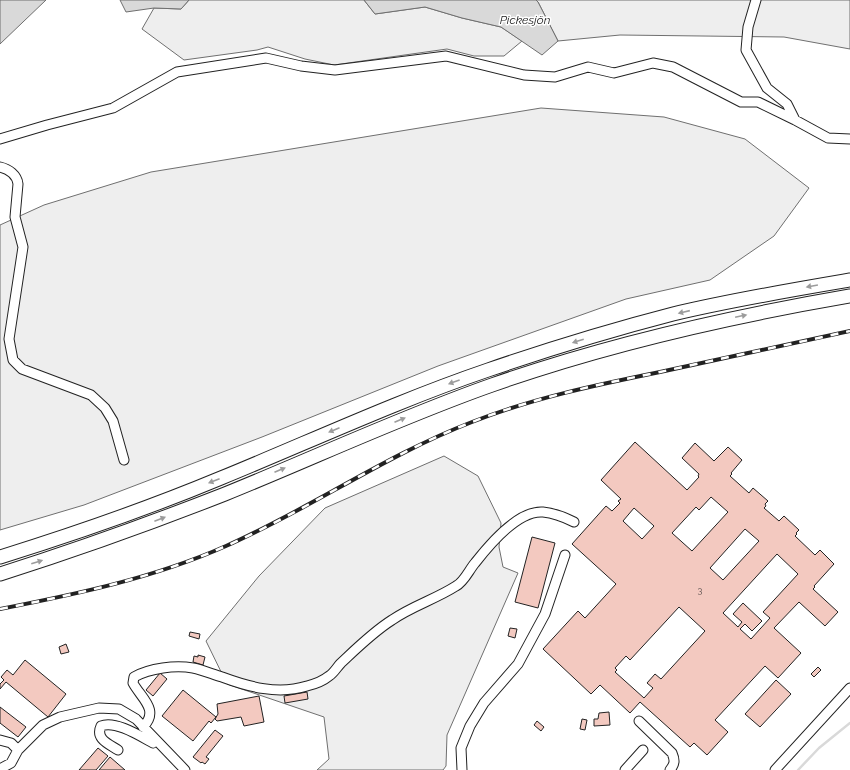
<svg xmlns="http://www.w3.org/2000/svg" width="850" height="770" viewBox="0 0 850 770" font-family="Raleway,sans-serif">
  <style>
    .green { fill: #eee; stroke: #6f6f6f }
    .water { fill: #d9d9d9; stroke: #6f6f6f }
    .lines { fill: none; stroke-linecap: round; stroke-linejoin: round }
    .stream { stroke: #d9d9d9; stroke-width: 2.5 }
    .building { fill: #f3c9c0; stroke: #222; fill-rule: evenodd }
    .minor-casing { stroke: #222; stroke-width: 11 }
    .highway-casing { stroke: #222; stroke-width: 15 }
    .minor { stroke: #fff; stroke-width: 9 }
    .highway { stroke: #fff; stroke-width: 13 }
    .rail-casing { stroke: #222; stroke-width: 4 }
    .rail { stroke: #fff; stroke-width: 2.5; stroke-dasharray: 8; stroke-linecap: butt }
    .oneway { fill: #9c9c9c }
    .labels { text-anchor: middle; stroke-width: 3; stroke-linejoin: round; paint-order: stroke }
    .number-label { font-size: 9px; fill: #564c4a }
    .water-label { font-size: 12px; font-style: italic; fill: #222; stroke: #fff }
  </style>
  <rect width="100%" height="100%" fill="#fff"/>
  <path class="green" d="M 189,0 L 364,0 L 375,14 L 425,7 L 462,18 L 501,27 L 522,41 L 504,56 L 474,56 L 447,49 L 334,65 L 305,59 L 268,47 L 257,50 L 184,60 L 142,29 L 154,8 L 181,9 Z
    M 536,0 L 850,0 L 850,49 L 784,37 L 620,35 L 558,41 L 538,2 Z
    M 541,108 L 664,117 L 745,139 L 809,188 L 774,236 L 710,280 L 626,299 L 438,366 L 262,437 L 84,505 L 0,530 L 0,225 L 44,205 L 151,172 Z
    M 444,456 L 478,476 L 501,523 L 499,547 L 503,567 L 518,573 L 447,735 L 446,766 L 443,770 L 317,770 L 329,759 L 324,717 L 227,684 L 206,641 L 259,576 L 325,508 Z"/>
  <path class="water" d="M 0,0 L 46,0 L 0,44 Z
    M 120,0 L 189,0 L 181,9 L 154,8 L 126,12 Z
    M 364,0 L 536,0 L 538,2 L 558,41 L 542,55 L 501,27 L 462,18 L 425,7 L 375,14 Z"/>
  <g class="lines">
    <path class="stream" d="M 798,770 L 819,748 L 850,723"/>
  </g>
  <path class="building" d="M 635,442 L 687,490 L 699,477 L 698,476 L 699,474 L 682,458 L 695,443 L 714,461 L 728,447 L 742,460 L 731,473 L 732,474 L 730,476 L 749,493 L 753,488 L 768,501 L 765,504 L 766,506 L 764,508 L 779,521 L 784,516 L 799,530 L 796,533 L 797,534 L 795,536 L 815,555 L 820,550 L 834,564 L 814,586 L 815,587 L 813,589 L 838,612 L 825,626 L 799,602 L 774,628 L 801,653 L 778,678 L 765,666 L 715,720 L 728,732 L 707,755 L 694,743 L 690,747 L 640,702 L 630,713 L 600,685 L 591,694 L 543,649 L 578,611 L 585,618 L 616,584 L 572,544 L 606,506 L 612,511 L 620,503 L 618,501 L 621,499 L 601,480 ZM 711,497 L 728,512 L 692,551 L 672,533 L 696,507 L 699,510 ZM 634,508 L 654,526 L 642,539 L 623,521 ZM 745,529 L 759,541 L 723,580 L 710,568 ZM 777,554 L 798,574 L 763,612 L 770,618 L 751,639 L 740,629 L 745,624 L 752,631 L 762,621 L 743,603 L 733,614 L 742,622 L 738,627 L 723,613 ZM 679,607 L 705,631 L 661,679 L 655,674 L 647,683 L 653,688 L 644,698 L 615,672 L 617,670 L 615,668 L 626,656 L 630,660 Z
    M 532,537 L 555,543 L 538,608 L 515,602 Z
    M 510,628 L 517,629 L 515,638 L 508,636 Z
    M 190,632 L 200,634 L 199,639 L 189,636 Z
    M 66,644 L 69,652 L 61,654 L 59,647 Z
    M 198,655 L 205,657 L 203,665 L 193,662 L 194,656 L 198,657 Z
    M 25,660 L 66,694 L 48,717 L 6,682 L 0,689 L 0,684 L 4,680 L 1,677 L 7,670 L 13,675 Z
    M 818,667 L 821,670 L 814,677 L 811,674 Z
    M 160,673 L 167,679 L 153,696 L 146,690 Z
    M 776,680 L 791,694 L 760,727 L 745,714 Z
    M 183,690 L 216,717 L 211,723 L 209,721 L 193,741 L 162,716 Z
    M 307,692 L 308,699 L 285,703 L 284,696 Z
    M 259,696 L 264,722 L 244,726 L 241,717 L 217,721 L 215,719 L 218,714 L 217,704 Z
    M 0,707 L 26,727 L 18,737 L 0,723 Z
    M 609,712 L 610,725 L 594,726 L 594,719 L 598,719 L 599,713 Z
    M 582,719 L 587,720 L 585,730 L 580,729 Z
    M 537,721 L 544,727 L 541,731 L 534,725 Z
    M 215,730 L 223,736 L 206,757 L 209,759 L 205,764 L 202,762 L 201,763 L 193,757 Z
    M 98,748 L 108,756 L 96,770 L 79,770 Z
    M 110,757 L 125,770 L 99,770 Z"/>
  <g class="lines">
    <defs>
      <path id="minor" d="M 756,0 L 748,27 L 746,50 L 767,88 L 787,104 L 795,120
        M 0,139 L 47,125 L 113,108 L 177,72 L 266,58 L 301,66 L 335,70 L 446,56 L 524,75 L 555,77 L 588,67 L 614,73 L 653,63 L 673,67 L 741,102 L 758,102 L 795,120 L 828,138 L 850,139
        M 0,167 C 9,169 17,175 18,184 L 15,217 L 23,247 L 9,339 L 13,360 L 22,369 L 91,395 L 105,408 L 113,421 L 124,460
        M 639,721 L 672,753 C 675,760 675,764 670,770
        M 143,727 C 160,710 141,698 133,683 L 134,677 C 150,668 175,665 193,668 C 203,670 212,674 222,677 C 249,687 278,695 307,686 C 315,684 323,681 329,676 C 334,673 337,667 341,663 C 357,648 373,632 392,620 C 412,606 436,599 456,586 C 464,582 469,570 475,563 C 489,545 518,510 543,512 C 554,513 564,517 574,522
        M 0,740 L 11,743 L 18,750
        M 118,750 C 109,744 95,739 101,726 C 115,720 140,736 153,743 L 155,740
        M 0,769 L 11,763 L 18,750 L 43,725 L 60,717 L 99,708 L 119,709 L 136,719 L 185,770
        M 462,770 L 461,748 L 470,726 L 484,703 L 518,664 L 545,614 L 565,555
        M 625,770 L 643,750
        M 775,770 L 850,688"/>
      <path id="highway" d="M 0,557 C 74,534 149,508 221,478 C 309,442 397,401 488,370 C 549,349 611,330 673,314 C 731,300 791,290 850,280
        M 0,574 C 76,550 151,523 225,494 C 314,458 401,417 492,385 C 608,344 728,317 850,296"/>
    </defs>
    <use href="#minor" class="minor-casing"/>
    <use href="#highway" class="highway-casing"/>
    <use href="#minor" class="minor"/>
    <use href="#highway" class="highway"/>
    <defs>
      <path id="rail" d="M 0,609 C 77,594 154,578 226,546 C 310,509 386,455 472,422 C 533,398 596,385 660,372 C 723,358 787,345 850,331"/>
    </defs>
    <use href="#rail" class="rail-casing"/>
    <use href="#rail" class="rail"/>
  </g>
  <defs><path id="oneway-solid" d="M-6-.8H1V-3.2L6.5 0L1 3.2V.8H-6Z"/></defs>
  <g class="oneway">
    <use href="#oneway-solid" transform="translate(812 286) rotate(170)"/>
    <use href="#oneway-solid" transform="translate(684 312) rotate(167)"/>
    <use href="#oneway-solid" transform="translate(741 316) rotate(-12)"/>
    <use href="#oneway-solid" transform="translate(578 341) rotate(163)"/>
    <use href="#oneway-solid" transform="translate(454 382) rotate(160)"/>
    <use href="#oneway-solid" transform="translate(400 420) rotate(-23)"/>
    <use href="#oneway-solid" transform="translate(334 430) rotate(157)"/>
    <use href="#oneway-solid" transform="translate(280 470) rotate(-23)"/>
    <use href="#oneway-solid" transform="translate(214 481) rotate(159)"/>
    <use href="#oneway-solid" transform="translate(160 519) rotate(-21)"/>
    <use href="#oneway-solid" transform="translate(37 562) rotate(-17)"/>
  </g>
  <g class="labels">
    <g class="number-label">
      <text x="700" y="593">3</text>
    </g>
    <g class="water-label">
      <text x="525" y="24">Pickesjön</text>
    </g>
  </g>
</svg>
